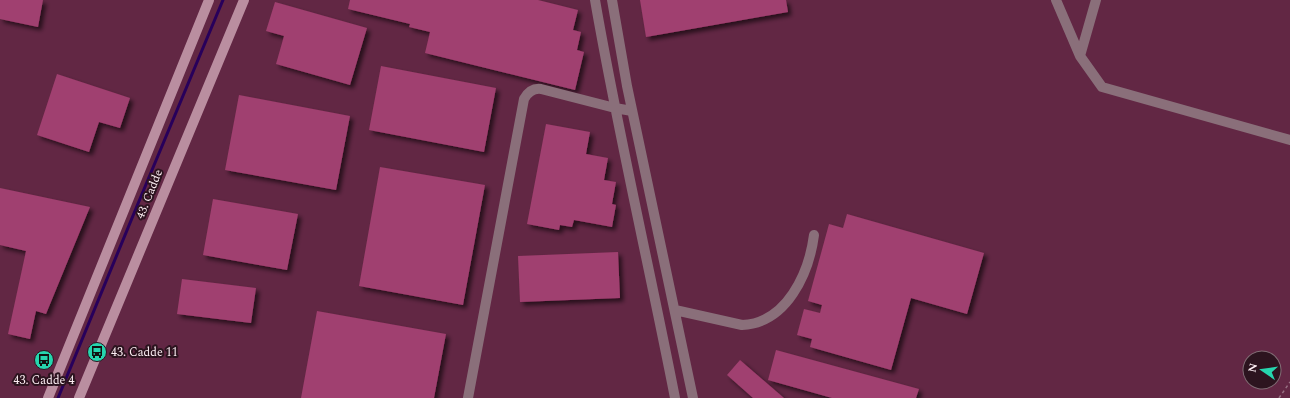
<svg xmlns="http://www.w3.org/2000/svg" width="1290" height="398" viewBox="0 0 1290 398" font-family="Spectral,serif">
  <style>
    .built { fill: #622744; fill-rule: evenodd }
    .lines { fill: none; stroke-linecap: round; stroke-linejoin: round }
    .stream { stroke: #28005b; stroke-width: 3 }
    .building { fill: #a03f6f; filter: url(#shadow) }
    .path { stroke: #967082; stroke-width: 1.5; stroke-dasharray: 3 3; stroke-linecap: butt }
    .minor { stroke: #8a6f7a; stroke-width: 10 }
    .secondary { stroke: #ba8ea0; stroke-width: 10 }
    .labels { text-anchor: middle; stroke-width: 4; stroke-linejoin: round; paint-order: stroke }
    .street-label { font-size: 12px; fill: #fdeff4; stroke: #2c141f }
    .poi-label { font-size: 12px; fill: #fdeff4; stroke: #2c141f; text-anchor: start }
  </style>
  <defs>
    <filter id="shadow"><feDropShadow dx="3.5" dy="3.5" stdDeviation="2" flood-color="#0009"/></filter>
  </defs>
  <rect width="100%" height="100%" fill="#541f39"/>
  <path class="built" d="M 0,0 L 1290,0 L 1290,398 L 0,398 ZM 1250,358 L 1274,358 L 1274,382 L 1250,382 Z"/>
  <g class="lines">
    <path class="stream" d="M 58,398 L 137,206 L 223,0"/>
  </g>
  <path class="building" d="M 0,0 L 43,0 L 38,27 L 0,19 Z
    M 350,0 L 538,0 L 578,10 L 573,30 L 581,32 L 577,50 L 584,52 L 575,90 L 425,53 L 430,32 L 409,27 L 410,24 L 348,9 Z
    M 640,0 L 786,0 L 788,12 L 646,37 Z
    M 275,2 L 367,28 L 350,85 L 276,64 L 284,36 L 266,31 Z
    M 381,66 L 496,88 L 484,152 L 369,130 Z
    M 57,74 L 130,98 L 120,128 L 99,122 L 89,152 L 37,135 Z
    M 239,95 L 350,116 L 336,190 L 225,170 Z
    M 546,124 L 590,132 L 586,154 L 608,158 L 604,180 L 616,182 L 612,204 L 616,205 L 612,227 L 574,220 L 572,227 L 560,225 L 559,230 L 527,224 Z
    M 380,167 L 485,185 L 463,305 L 359,286 Z
    M 0,188 L 90,207 L 46,314 L 36,311 L 30,339 L 8,334 L 26,251 L 0,245 Z
    M 213,199 L 298,214 L 287,270 L 203,255 Z
    M 847,214 L 984,253 L 967,314 L 911,298 L 891,370 L 810,347 L 812,339 L 797,335 L 804,309 L 820,313 L 822,305 L 808,301 L 829,224 L 843,228 Z
    M 618,252 L 620,298 L 520,302 L 518,256 Z
    M 182,279 L 256,288 L 251,323 L 177,314 Z
    M 317,311 L 446,334 L 434,398 L 301,398 Z
    M 776,350 L 919,389 L 916,398 L 832,398 L 768,380 Z
    M 740,360 L 784,398 L 753,398 L 727,375 Z"/>
  <g class="lines">
    <path class="path" d="M 1279,398 L 1290,382"/>
    <path class="minor" d="M 595,0 C 618,133 649,265 675,398
      M 612,0 L 627,86 L 693,398
      M 1056,0 L 1080,56 L 1102,87 L 1290,140
      M 1080,56 L 1096,0
      M 675,310 L 742,325 C 787,323 809,273 814,235
      M 468,398 L 524,99 C 528,92 533,88 541,89 L 615,108 L 632,111"/>
    <path class="secondary" d="M 48,398 L 209,0
      M 79,398 L 244,0"/>
  </g>
  <defs>
    <symbol id="bus-disc" viewBox="-11 -11 22 22"><circle r="9.5" fill="#26d5ae" stroke="#2c141f"/><path d="M-5-6H5V4H4V6H2V4H-2V6H-4V4H-5ZM-3.5-4V0h7V-4ZM-3.5 1.2v1.5H-2V1.2ZM2 1.2v1.5H3.5V1.2Z" fill="#111"/></symbol>
  </defs>
  <g fill-rule="evenodd">
    <use href="#bus-disc" x="86" y="341" width="22" height="22"/>
    <use href="#bus-disc" x="33" y="349" width="22" height="22"/>
  </g>
  <g class="labels">
    <g class="street-label">
      <text transform="translate(149 194) rotate(-68)" y="4">43. Cadde</text>
    </g>
    <g class="poi-label">
      <text x="111" y="356">43. Cadde 11</text>
      <text x="44" y="384" text-anchor="middle">43. Cadde 4</text>
    </g>
  </g>
  <g transform="translate(1262 370) rotate(283)"><circle r="19" fill="#2c141f" stroke="#806c74"/>
  <path d="M0-3L7 15L0 10L-7 15Z" fill="#26d5ae"/>
  <text y="-6" font-size="11" font-weight="bold" text-anchor="middle" fill="#fdeff4">N</text>
  </g>
</svg>
